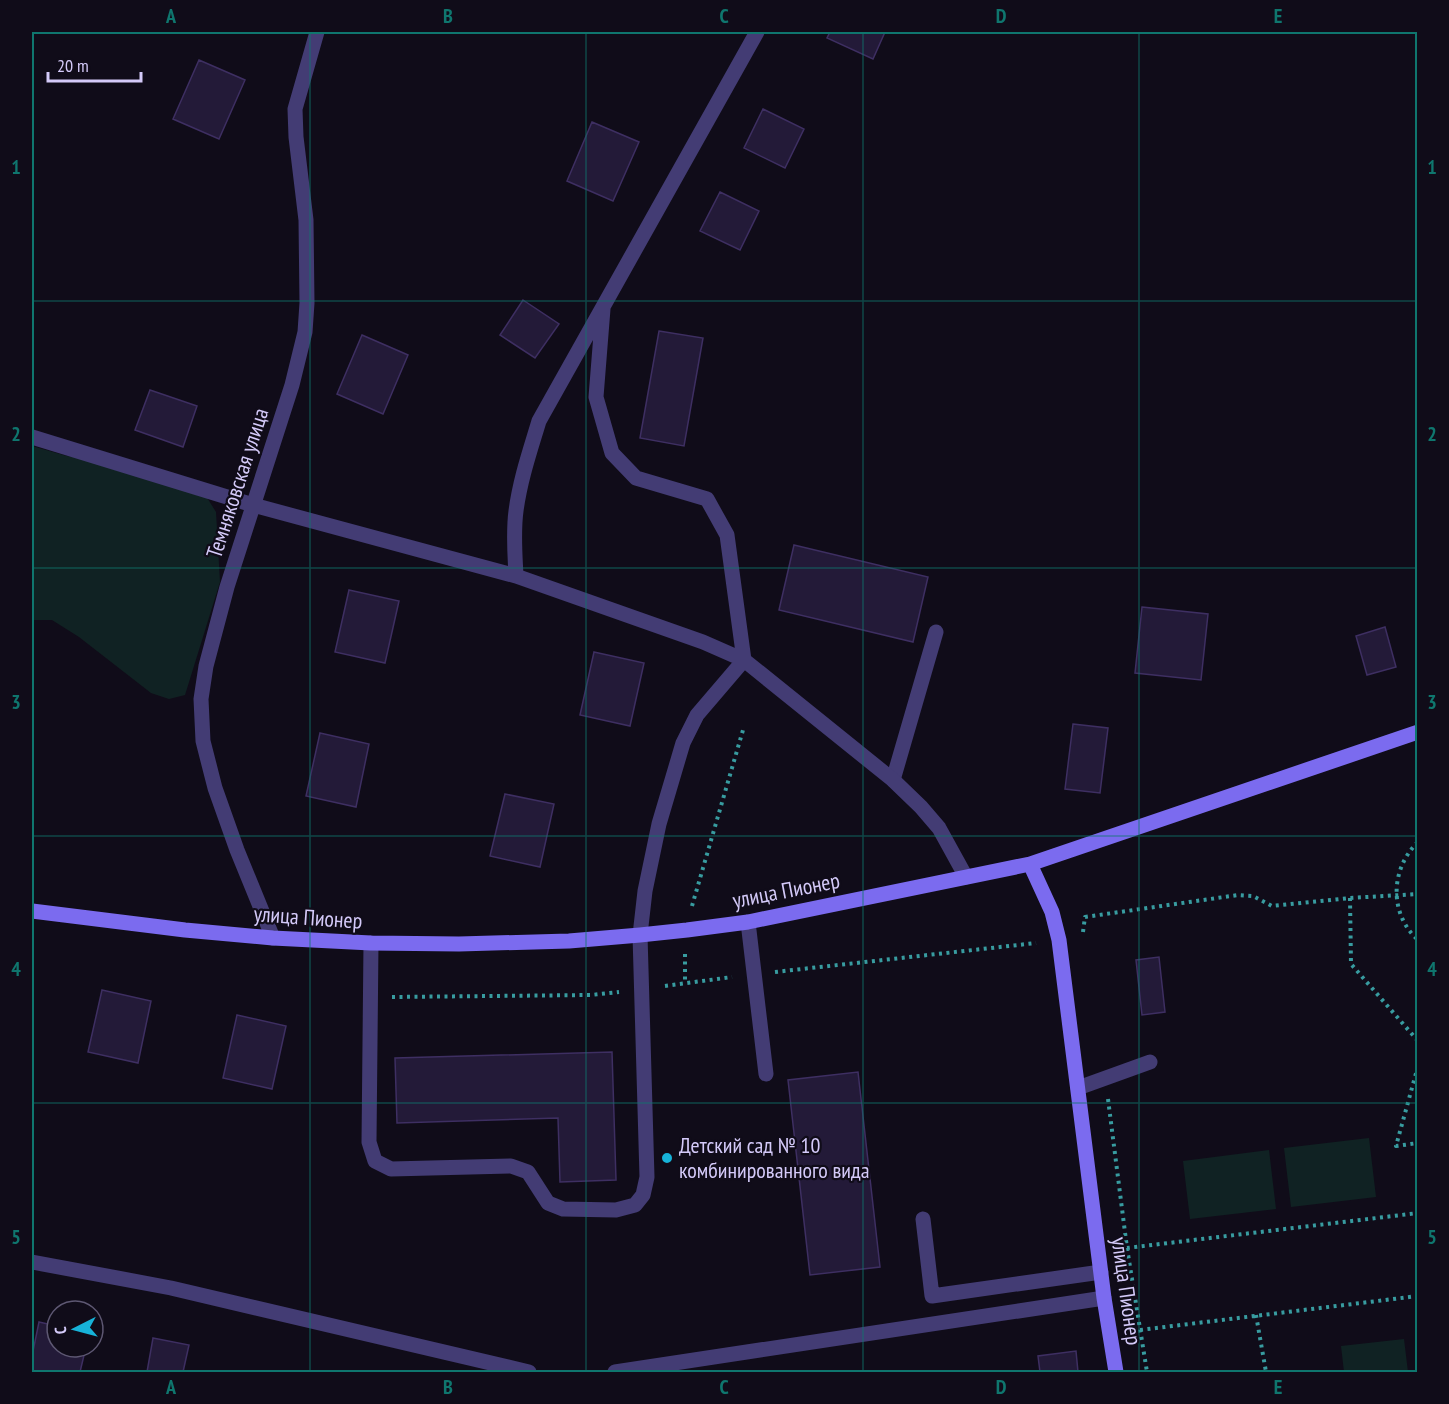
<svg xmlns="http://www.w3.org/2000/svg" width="1449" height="1404" viewBox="0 0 1449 1404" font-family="'PT Sans Narrow',sans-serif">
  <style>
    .green { fill: #102223 }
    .building { fill: #231a38; stroke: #3e2f62; stroke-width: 1.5 }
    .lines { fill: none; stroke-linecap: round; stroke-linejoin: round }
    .path { stroke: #389ca0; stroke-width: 4; stroke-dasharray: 3 4.5; stroke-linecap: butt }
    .lane { stroke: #433c74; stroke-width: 15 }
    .street { stroke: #433c74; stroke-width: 15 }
    .secondary { stroke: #7b6bef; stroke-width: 15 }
    .grid { fill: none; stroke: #0f766e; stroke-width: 1.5; stroke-opacity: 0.55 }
    .poi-dot { fill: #17b3d9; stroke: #100c19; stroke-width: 2 }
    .labels { text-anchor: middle; stroke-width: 4.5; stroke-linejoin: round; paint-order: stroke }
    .street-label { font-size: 22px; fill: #d4caf9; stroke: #100c19 }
    .poi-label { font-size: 22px; fill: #d4caf9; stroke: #100c19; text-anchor: start }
    .neatline { fill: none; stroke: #0f766e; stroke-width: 2 }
    .grid-label { font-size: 20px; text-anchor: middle; font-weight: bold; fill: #0f766e }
  </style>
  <rect width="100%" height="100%" fill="#100c19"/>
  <path class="green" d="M 32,446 L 67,456 L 109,462 L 206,496 L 216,512 L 220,582 L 185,695 L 169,699 L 151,693 L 79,637 L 52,620 L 32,620 Z
    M 1369,1138 L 1376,1197 L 1291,1207 L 1284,1148 Z
    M 1269,1150 L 1276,1209 L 1190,1219 L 1183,1161 Z
    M 1404,1339 L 1408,1372 L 1344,1372 L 1341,1346 Z"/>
  <path class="building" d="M 830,32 L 885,32 L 873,59 L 827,38 Z
    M 199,60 L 245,80 L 219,139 L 173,119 Z
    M 763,109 L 804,129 L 785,168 L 744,148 Z
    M 592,122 L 639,142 L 613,201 L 567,181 Z
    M 720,192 L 759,211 L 740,250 L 700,231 Z
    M 523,300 L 559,324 L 535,358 L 500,335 Z
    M 659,331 L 703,338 L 684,446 L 640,438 Z
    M 362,335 L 408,355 L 383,414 L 337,394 Z
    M 150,390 L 197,406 L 183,447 L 135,430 Z
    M 794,545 L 928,577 L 913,642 L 779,610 Z
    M 349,590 L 399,601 L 385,663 L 335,652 Z
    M 1142,607 L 1208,614 L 1201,680 L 1135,673 Z
    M 1385,627 L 1396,667 L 1367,675 L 1356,636 Z
    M 594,652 L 644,663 L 630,726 L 580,715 Z
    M 1073,724 L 1108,728 L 1100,793 L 1065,789 Z
    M 320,733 L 369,744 L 356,807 L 306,796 Z
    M 505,794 L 554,804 L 540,867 L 490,856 Z
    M 1159,957 L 1165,1012 L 1142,1015 L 1136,960 Z
    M 102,990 L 151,1001 L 138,1063 L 88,1052 Z
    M 237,1015 L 286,1026 L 272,1089 L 223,1078 Z
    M 612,1052 L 616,1180 L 560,1182 L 558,1118 L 397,1123 L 395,1058 Z
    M 858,1072 L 880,1267 L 810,1275 L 788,1080 Z
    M 39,1322 L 57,1326 L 57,1347 L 86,1347 L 80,1372 L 32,1372 L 32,1356 Z
    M 153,1338 L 189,1345 L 183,1372 L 147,1372 Z
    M 1076,1351 L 1078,1372 L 1040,1372 L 1038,1356 Z"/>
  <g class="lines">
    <path class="path" d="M 1418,842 C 1390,869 1389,914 1418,940
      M 1350,898 L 1351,964 L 1418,1041
      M 692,906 L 743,730
      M 1083,932 L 1085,917 L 1238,895 L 1253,896 L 1272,906 L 1350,898 L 1418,894
      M 685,954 L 685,983
      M 775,972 L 1036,943
      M 665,986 L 732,977
      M 392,997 L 591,995 L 619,992
      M 1418,1066 L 1396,1146 L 1418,1143
      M 1108,1099 L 1127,1248 L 1418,1213
      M 1127,1248 L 1147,1372
      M 1256,1315 L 1266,1372
      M 1140,1330 L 1418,1296"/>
    <path class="lane" d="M 893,780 L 936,632
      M 748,922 L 766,1074
      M 371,943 L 369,1142 L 375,1161 L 391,1169 L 511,1166 L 528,1172 L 548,1203 L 563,1209 L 616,1210 L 635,1205 L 643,1195 L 647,1177 L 640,935
      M 1078,1088 L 1150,1062
      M 923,1219 L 932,1296 L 1101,1272"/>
    <path class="street" d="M 603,309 L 596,397 L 612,453 L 636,478 L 707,499 L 727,535 L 744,660 L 697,715 L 683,743 L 659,824 L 645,891 L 640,935
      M 32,437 L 253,505 L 516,576 L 703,642 L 744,660 L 893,780 L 921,807 L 939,828 L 966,877
      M 516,576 C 515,554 513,533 516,511 C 520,480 530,451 539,421 L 757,32
      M 273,938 L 237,850 L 215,788 L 203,741 L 201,699 L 206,666 L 227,587 L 292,385 L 305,332 L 307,303 L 306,220 L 296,137 L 295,109 L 317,32
      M 32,1262 L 171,1288 L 529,1372
      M 615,1372 L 1104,1298"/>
    <path class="secondary" d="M 1030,864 L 1052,912 L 1059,940 L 1104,1298 L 1116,1372
      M 32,911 L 185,930 L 273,938 L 371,943 L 459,944 L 569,941 L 640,935 L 687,930 L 748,922 L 1030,864 L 1418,732"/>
  </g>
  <path class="grid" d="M 310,32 L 310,1372M 586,32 L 586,1372M 863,32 L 863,1372M 1139,32 L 1139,1372M 32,301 L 1418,301M 32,568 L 1418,568M 32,836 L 1418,836M 32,1103 L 1418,1103"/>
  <circle class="poi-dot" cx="667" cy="1158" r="6"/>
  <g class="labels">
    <g class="street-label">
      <text transform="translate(237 483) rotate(-72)" y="8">Темняковская улица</text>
      <text transform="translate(786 890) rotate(-11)" y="8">улица Пионер</text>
      <text transform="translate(308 917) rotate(4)" y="8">улица Пионер</text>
      <text transform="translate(1127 1291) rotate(82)" y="8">улица Пионер</text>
    </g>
    <g class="poi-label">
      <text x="679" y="1153">Детский сад № 10<tspan x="679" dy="25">комбинированного вида</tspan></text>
    </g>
  </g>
  <rect width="1449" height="1404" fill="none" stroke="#100c19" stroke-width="66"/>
  <g transform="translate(75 1329) rotate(264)"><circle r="28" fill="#100c19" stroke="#5e5873" stroke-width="1.5"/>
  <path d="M0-4.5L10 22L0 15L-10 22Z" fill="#17b3d9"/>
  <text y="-9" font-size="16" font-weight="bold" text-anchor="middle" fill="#d4caf9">С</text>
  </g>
  <path d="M48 72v9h93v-9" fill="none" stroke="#d4caf9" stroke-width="3"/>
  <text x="57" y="72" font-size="18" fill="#d4caf9" stroke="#100c19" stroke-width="4.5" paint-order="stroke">20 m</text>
  <rect x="33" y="33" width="1383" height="1338" class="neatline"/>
  <g class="grid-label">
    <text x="171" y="23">A</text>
    <text x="448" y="23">B</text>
    <text x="724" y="23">C</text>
    <text x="1001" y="23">D</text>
    <text x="1278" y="23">E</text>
    <text x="16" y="174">1</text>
    <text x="1432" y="174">1</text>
    <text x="16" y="441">2</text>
    <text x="1432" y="441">2</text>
    <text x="16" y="709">3</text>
    <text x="1432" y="709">3</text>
    <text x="16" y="976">4</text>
    <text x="1432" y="976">4</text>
    <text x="16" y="1244">5</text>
    <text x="1432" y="1244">5</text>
    <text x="171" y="1394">A</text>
    <text x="448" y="1394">B</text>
    <text x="724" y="1394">C</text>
    <text x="1001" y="1394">D</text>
    <text x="1278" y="1394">E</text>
  </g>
</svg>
